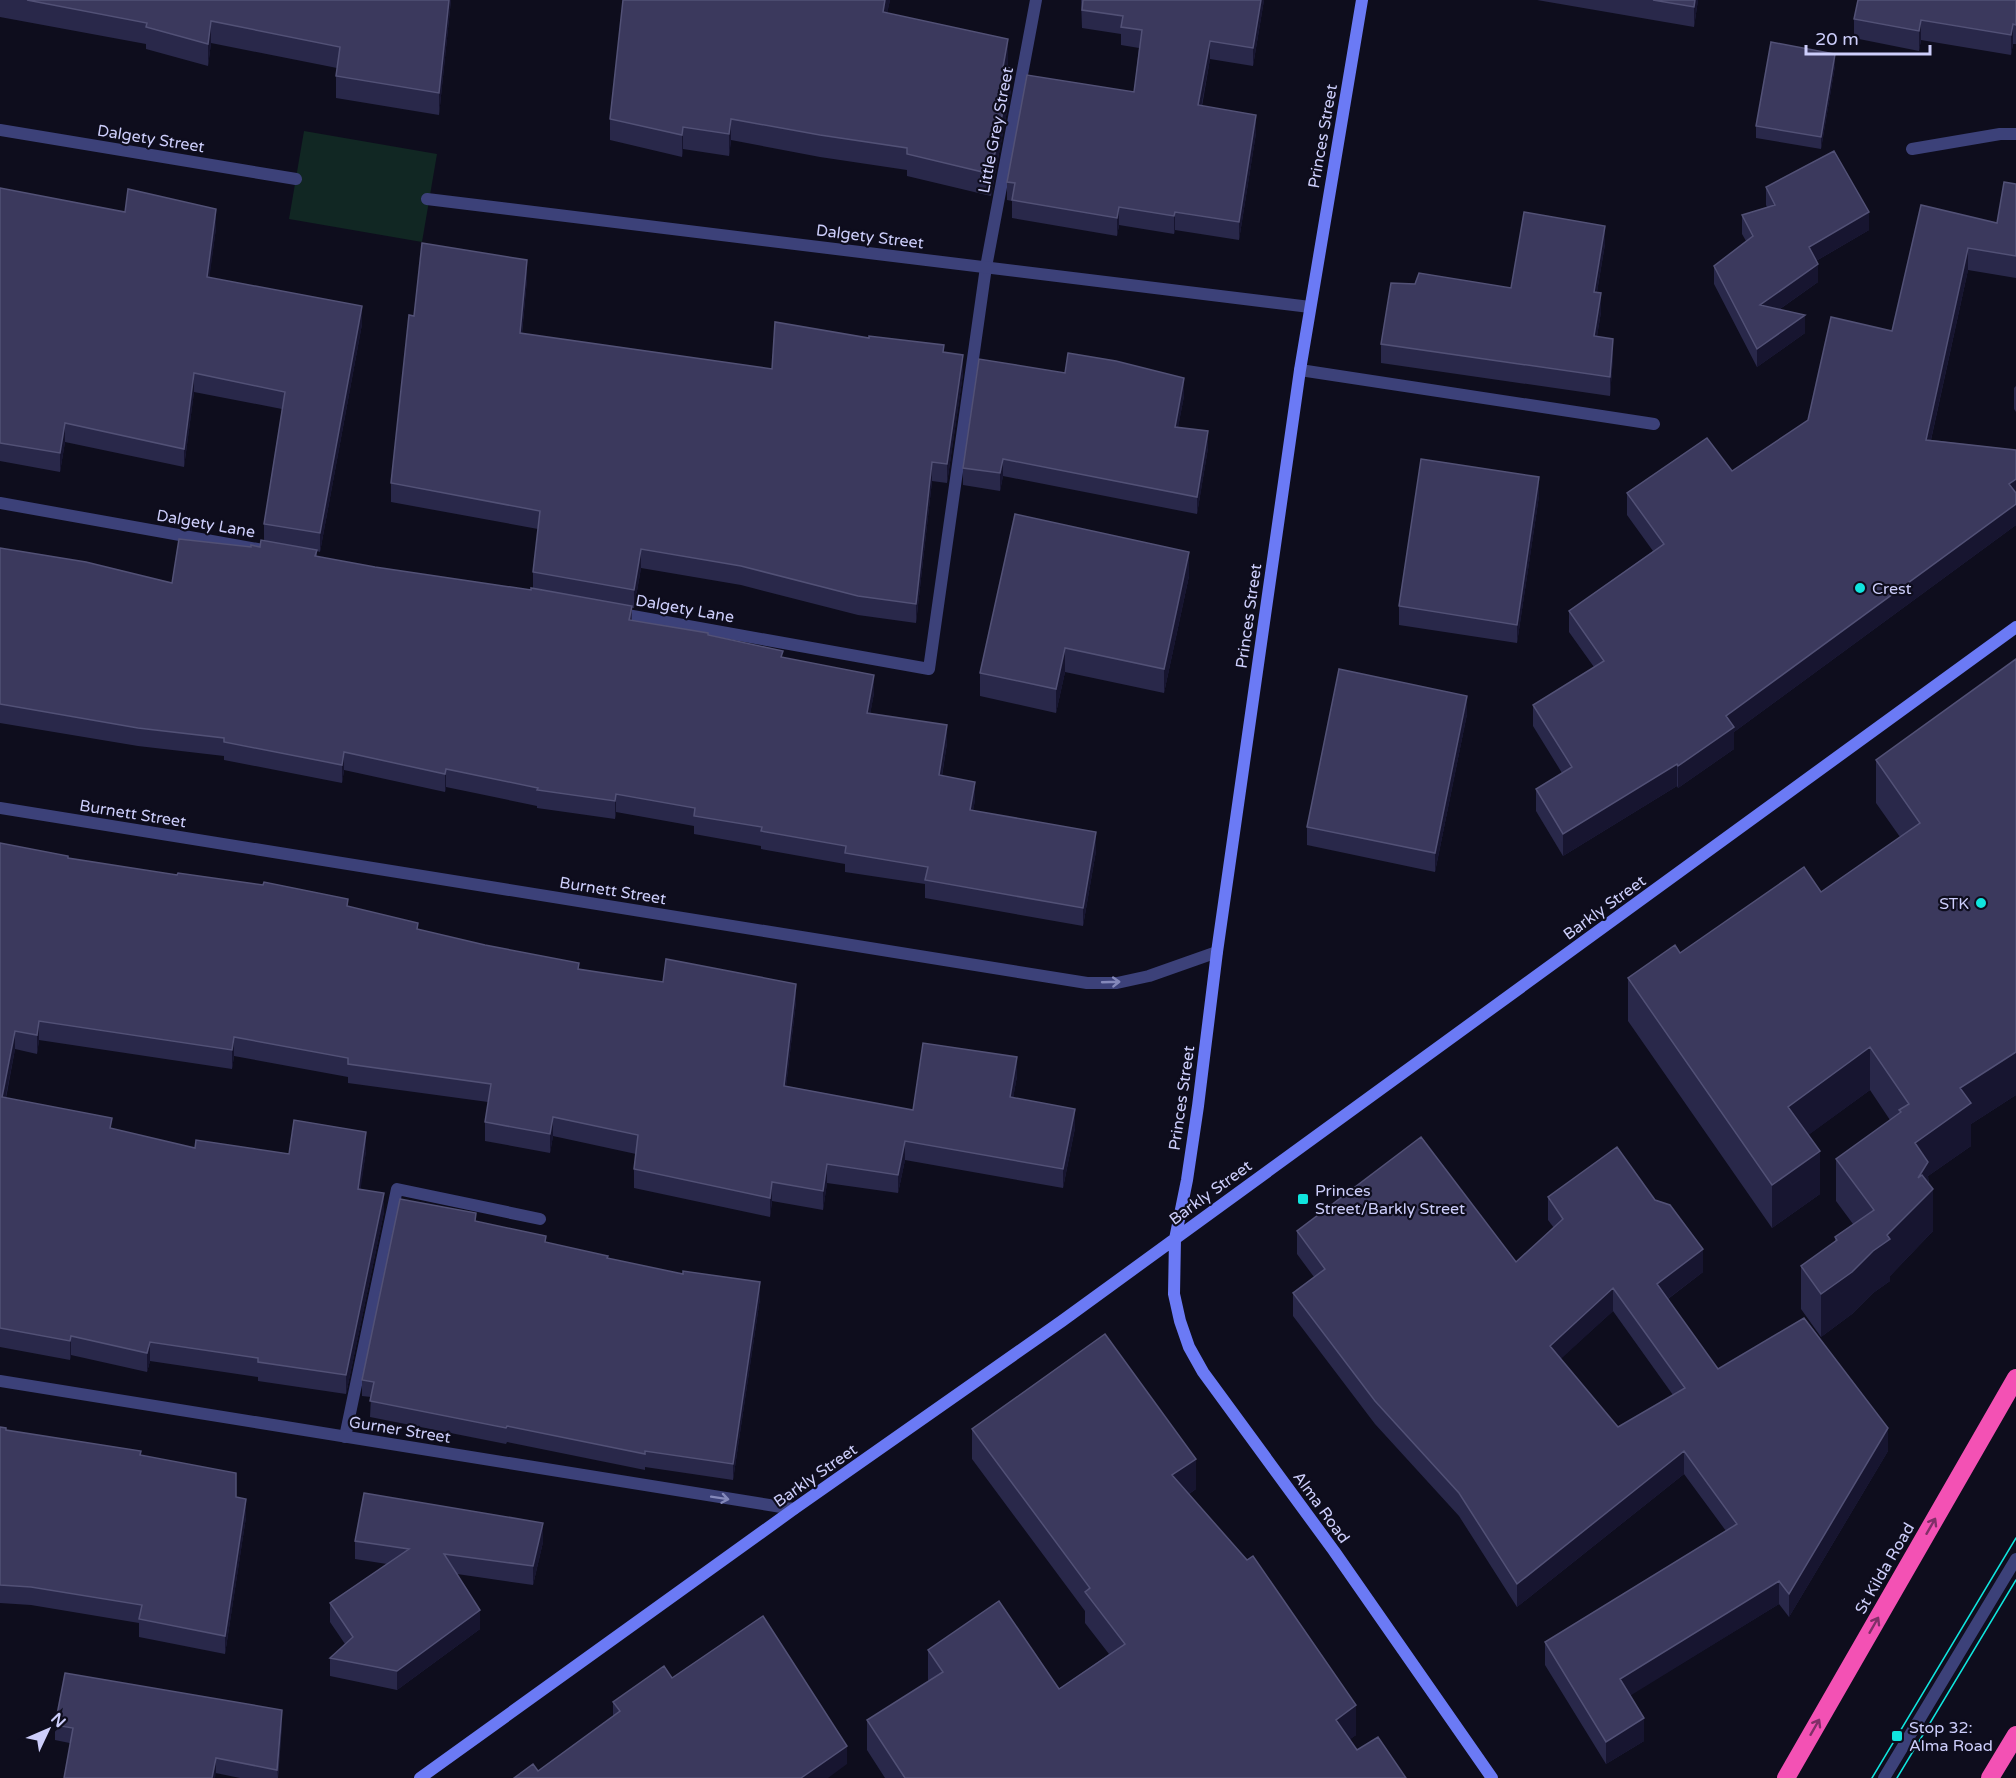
<svg xmlns="http://www.w3.org/2000/svg" width="2016" height="1778" viewBox="0 0 2016 1778" font-family="'Varela Round',sans-serif">
  <style>
    .green { fill: #112723 }
    .lines { fill: none; stroke-linecap: round; stroke-linejoin: round }
    .lane { stroke: #3c4179; stroke-width: 12 }
    .street { stroke: #3c4179; stroke-width: 12 }
    .secondary { stroke: #6b7af5; stroke-width: 12 }
    .highway { stroke: #f351b4; stroke-width: 18 }
    .tram { stroke: #10e5de; stroke-width: 1.5 }
    .wall { fill: #29284a; fill-rule: evenodd }
    .shaded-wall { fill: #171530 }
    .building { fill: #3b395d; stroke: #525176; stroke-width: 1.5; fill-rule: evenodd }
    .oneway { stroke: #8488ba }
    .oneway2 { stroke: #802f68 }
    .poi-dot { fill: #10e5de; stroke: #0e0d1d; stroke-width: 2 }
    .labels { text-anchor: middle; stroke-width: 4.5; stroke-linejoin: round; paint-order: stroke }
    .street-label { font-size: 16px; fill: #cdcefb; stroke: #0e0d1d }
    .poi-label { font-size: 16px; fill: #cdcefb; stroke: #0e0d1d; text-anchor: start }
  </style>
  <rect width="100%" height="100%" fill="#0e0d1d"/>
  <path class="green" d="M 304,131 L 437,154 L 422,242 L 289,219 Z"/>
  <g class="lines">
    <path class="lane" d="M 1300,370 L 1654,424
      M 0,503 L 263,550
      M 616,613 L 929,669 L 986,267 L 1036,0
      M 345,1437 L 397,1189 L 540,1219
      M 1884,1778 L 2016,1559"/>
    <path class="street" d="M 0,130 L 296,179
      M 1912,149 L 2000,134 L 2016,134
      M 427,199 L 1310,307
      M 0,808 L 1087,983 L 1117,983 L 1149,976 L 1217,952
      M 0,1381 L 794,1509"/>
    <path class="secondary" d="M 1362,0 L 1300,370 L 1217,952 L 1198,1106 L 1187,1180 L 1175,1239 L 1174,1294 L 1180,1321 L 1189,1347 L 1203,1372 L 1334,1551 L 1492,1778
      M 420,1778 L 794,1509 L 1062,1321 L 2016,627"/>
    <path class="highway" d="M 1786,1778 L 2016,1378
      M 1990,1778 L 2016,1735"/>
    <path class="tram" d="M 1872,1778 L 2016,1538
      M 1897,1778 L 2016,1580"/>
  </g>
  <path class="wall" d="M 0,0 L 451,0 L 439,115 L 336,98 L 336,76 L 337,68 L 211,43 L 208,66 L 146,49 L 146,44 L 0,17 Z
    M 623,0 L 890,0 L 887,13 L 1008,61 L 1007,68 L 1011,90 L 991,196 L 907,176 L 907,170 L 820,157 L 731,140 L 729,156 L 683,149 L 682,157 L 610,140 L 610,119 Z
    M 1081,0 L 1264,0 L 1253,66 L 1210,59 L 1202,106 L 1256,133 L 1239,240 L 1175,230 L 1174,234 L 1119,225 L 1117,236 L 1012,218 L 1012,201 L 1007,200 L 1007,182 L 1134,92 L 1139,48 L 1121,45 L 1121,34 L 1082,28 Z
    M 1537,0 L 1698,0 L 1694,27 Z
    M 2016,0 L 2016,44 L 2013,44 L 2011,55 L 1921,40 L 1919,51 L 1854,38 L 1854,19 Z
    M 1835,66 L 1821,149 L 1756,138 L 1756,126 Z
    M 2016,184 L 2016,278 L 1968,270 L 1931,440 L 2016,450 L 2016,525 L 1734,732 L 1734,749 L 1678,788 L 1677,786 L 1563,856 L 1536,811 L 1536,789 L 1562,773 L 1533,726 L 1533,705 L 1594,667 L 1569,632 L 1569,611 L 1653,551 L 1627,515 L 1627,493 L 1732,471 L 1808,420 L 1892,331 L 1921,205 L 1997,223 Z
    M 1766,187 L 1869,230 L 1816,261 L 1818,282 L 1780,309 L 1805,333 L 1757,367 L 1714,284 L 1714,266 L 1746,241 L 1742,234 L 1742,215 L 1767,207 L 1766,205 Z
    M 0,188 L 125,212 L 216,228 L 209,278 L 362,324 L 320,552 L 317,551 L 317,557 L 375,567 L 531,590 L 533,588 L 533,572 L 538,529 L 391,502 L 391,483 L 414,316 L 527,279 L 522,334 L 772,369 L 944,352 L 963,374 L 947,483 L 932,481 L 916,623 L 858,615 L 741,585 L 641,568 L 634,608 L 632,608 L 632,621 L 708,635 L 783,658 L 874,693 L 870,714 L 947,743 L 942,776 L 975,800 L 973,810 L 1096,851 L 1083,926 L 925,898 L 925,884 L 845,872 L 845,864 L 761,849 L 761,846 L 694,834 L 694,826 L 616,812 L 615,819 L 537,808 L 537,806 L 446,787 L 445,792 L 344,770 L 342,783 L 224,760 L 224,756 L 138,746 L 0,723 L 0,548 L 172,583 L 251,547 L 260,547 L 264,540 L 264,524 L 282,409 L 194,392 L 184,467 L 65,442 L 60,472 L 0,461 Z
    M 1605,244 L 1597,292 L 1601,312 L 1597,336 L 1613,357 L 1610,396 L 1381,363 L 1381,344 L 1511,288 Z
    M 1065,373 L 1184,396 L 1178,427 L 1208,448 L 1197,514 L 1003,476 L 1000,491 L 963,485 L 963,468 Z
    M 2016,386 L 2016,412 L 2014,409 L 2014,388 Z
    M 1539,496 L 1517,643 L 1399,625 L 1399,606 Z
    M 1189,576 L 1164,693 L 1065,672 L 1056,713 L 980,696 L 980,673 Z
    M 2016,659 L 2016,1095 L 1971,1124 L 1971,1146 L 1928,1176 L 1933,1231 L 1890,1276 L 1890,1281 L 1873,1293 L 1852,1314 L 1821,1337 L 1801,1309 L 1801,1266 L 1835,1242 L 1835,1237 L 1853,1224 L 1836,1201 L 1836,1159 L 1890,1120 L 1870,1090 L 1808,1135 L 1820,1194 L 1772,1228 L 1628,1021 L 1628,978 L 1680,953 L 1821,892 L 1900,837 L 1876,803 L 1876,760 Z
    M 1467,714 L 1435,872 L 1307,845 L 1307,827 Z
    M 0,843 L 68,859 L 348,906 L 418,929 L 579,969 L 796,1002 L 786,1086 L 913,1110 L 1017,1076 L 1013,1098 L 1075,1128 L 1063,1188 L 905,1160 L 898,1193 L 827,1183 L 823,1210 L 772,1201 L 770,1217 L 634,1188 L 634,1169 L 636,1154 L 553,1136 L 550,1153 L 485,1141 L 485,1122 L 488,1102 L 348,1083 L 348,1077 L 234,1056 L 232,1069 L 39,1040 L 37,1054 L 15,1049 L 6,1098 L 112,1129 L 195,1148 L 289,1154 L 366,1151 L 360,1189 L 384,1212 L 346,1394 L 258,1381 L 258,1377 L 150,1361 L 147,1372 L 71,1355 L 70,1360 L 0,1347 Z
    M 1548,1197 L 1703,1272 L 1668,1299 L 1718,1369 L 1888,1451 L 1789,1617 L 1779,1604 L 1630,1695 L 1644,1741 L 1606,1764 L 1545,1665 L 1545,1642 L 1726,1531 L 1684,1474 L 1517,1607 L 1459,1516 L 1375,1424 L 1293,1316 L 1293,1293 L 1314,1277 L 1297,1254 L 1297,1231 L 1516,1262 L 1554,1228 L 1548,1220 ZM 1613,1311 L 1673,1395 L 1618,1427 L 1560,1359 Z
    M 476,1221 L 546,1243 L 760,1298 L 733,1480 L 645,1467 L 645,1470 L 507,1442 L 506,1444 L 370,1417 L 371,1397 L 362,1396 L 362,1380 Z
    M 0,1427 L 6,1431 L 141,1455 L 236,1497 L 246,1517 L 225,1654 L 139,1637 L 139,1623 L 31,1605 L 0,1603 Z
    M 972,1429 L 1196,1489 L 1189,1494 L 1356,1735 L 1350,1739 L 1357,1750 L 1406,1778 L 885,1778 L 867,1750 L 867,1720 L 929,1681 L 928,1680 L 928,1650 L 1059,1689 L 1109,1654 L 1085,1623 L 1085,1611 L 972,1459 Z
    M 355,1541 L 543,1542 L 533,1585 L 457,1574 L 480,1629 L 397,1690 L 330,1676 L 330,1658 L 345,1644 L 330,1622 L 330,1603 L 387,1564 L 355,1559 Z
    M 672,1678 L 847,1764 L 538,1771 L 613,1716 L 613,1702 Z
    M 55,1725 L 282,1725 L 278,1778 L 240,1778 L 55,1740 Z"/>
  <path class="shaded-wall" d="M 449,0 L 451,0 L 439,115 L 439,93 Z
    M 885,0 L 890,0 L 883,34 L 883,12 Z
    M 1261,0 L 1264,0 L 1253,66 L 1253,48 Z
    M 1695,0 L 1698,0 L 1694,27 L 1694,7 Z
    M 1921,20 L 1921,40 L 1919,51 L 1919,31 Z
    M 211,21 L 211,43 L 208,66 L 208,44 Z
    M 2013,24 L 2013,44 L 2011,55 L 2011,35 Z
    M 1008,39 L 1008,61 L 1003,89 L 1003,67 Z
    M 1210,41 L 1210,59 L 1198,124 L 1198,105 Z
    M 1835,54 L 1835,66 L 1821,149 L 1821,137 Z
    M 1011,68 L 1011,90 L 991,196 L 991,174 Z
    M 1256,115 L 1256,133 L 1239,240 L 1239,222 Z
    M 731,119 L 731,140 L 729,156 L 729,134 Z
    M 683,127 L 683,149 L 682,157 L 682,135 Z
    M 1119,207 L 1119,225 L 1117,236 L 1117,218 Z
    M 216,209 L 216,228 L 207,296 L 207,277 Z
    M 1175,212 L 1175,230 L 1174,234 L 1174,216 Z
    M 1869,212 L 1869,230 L 1809,265 L 1809,247 Z
    M 1605,226 L 1605,244 L 1594,310 L 1594,292 Z
    M 1968,248 L 1968,270 L 1926,462 L 1926,440 Z
    M 527,260 L 527,279 L 520,352 L 520,333 Z
    M 1818,264 L 1818,282 L 1760,323 L 1760,305 Z
    M 1601,293 L 1601,312 L 1594,354 L 1594,336 Z
    M 362,306 L 362,324 L 320,552 L 320,533 Z
    M 1805,315 L 1805,333 L 1757,367 L 1757,349 Z
    M 1613,339 L 1613,357 L 1610,396 L 1610,377 Z
    M 963,355 L 963,374 L 947,483 L 947,464 Z
    M 194,373 L 194,392 L 184,467 L 184,449 Z
    M 1184,378 L 1184,396 L 1175,444 L 1175,427 Z
    M 65,423 L 65,442 L 60,472 L 60,453 Z
    M 1208,431 L 1208,448 L 1197,514 L 1197,497 Z
    M 1003,459 L 1003,476 L 1000,491 L 1000,473 Z
    M 932,462 L 932,481 L 916,623 L 916,604 Z
    M 1539,477 L 1539,496 L 1517,643 L 1517,625 Z
    M 2016,479 L 2016,501 L 2009,484 Z
    M 2016,504 L 2016,525 L 1734,732 L 1734,749 L 1678,788 L 1678,766 L 1726,716 Z
    M 641,549 L 641,568 L 634,608 L 634,590 Z
    M 1189,552 L 1189,576 L 1164,693 L 1164,669 Z
    M 1065,648 L 1065,672 L 1056,713 L 1056,689 Z
    M 874,675 L 874,693 L 867,732 L 867,713 Z
    M 1467,696 L 1467,714 L 1435,872 L 1435,853 Z
    M 947,725 L 947,743 L 939,793 L 939,775 Z
    M 344,752 L 344,770 L 342,783 L 342,765 Z
    M 1677,764 L 1677,786 L 1563,856 L 1563,834 Z
    M 446,769 L 446,787 L 445,792 L 445,774 Z
    M 975,782 L 975,800 L 970,828 L 970,810 Z
    M 616,794 L 616,812 L 615,819 L 615,801 Z
    M 1096,832 L 1096,851 L 1083,926 L 1083,908 Z
    M 796,984 L 796,1002 L 784,1105 L 784,1086 Z
    M 39,1021 L 39,1040 L 37,1054 L 37,1035 Z
    M 15,1031 L 15,1049 L 2,1116 L 2,1097 Z
    M 234,1037 L 234,1056 L 232,1069 L 232,1050 Z
    M 1870,1047 L 1870,1090 L 1788,1150 L 1788,1107 Z
    M 2016,1052 L 2016,1095 L 1971,1124 L 1971,1146 L 1928,1176 L 1928,1194 L 1933,1189 L 1933,1231 L 1890,1276 L 1890,1281 L 1873,1293 L 1852,1314 L 1821,1337 L 1821,1294 L 1915,1143 L 1960,1088 Z
    M 1017,1057 L 1017,1076 L 1010,1116 L 1010,1097 Z
    M 1075,1109 L 1075,1128 L 1063,1188 L 1063,1169 Z
    M 553,1117 L 553,1136 L 550,1153 L 550,1134 Z
    M 366,1132 L 366,1151 L 358,1208 L 358,1189 Z
    M 905,1141 L 905,1160 L 898,1193 L 898,1175 Z
    M 1820,1151 L 1820,1194 L 1772,1228 L 1772,1185 Z
    M 827,1164 L 827,1183 L 823,1210 L 823,1191 Z
    M 772,1182 L 772,1201 L 770,1217 L 770,1198 Z
    M 384,1193 L 384,1212 L 346,1394 L 346,1375 Z
    M 1703,1249 L 1703,1272 L 1657,1307 L 1657,1284 Z
    M 760,1282 L 760,1298 L 733,1480 L 733,1464 Z
    M 1613,1288 L 1613,1311 L 1550,1369 L 1550,1346 Z
    M 71,1336 L 71,1355 L 70,1360 L 70,1341 Z
    M 150,1342 L 150,1361 L 147,1372 L 147,1353 Z
    M 1888,1428 L 1888,1451 L 1789,1617 L 1789,1594 Z
    M 1684,1451 L 1684,1474 L 1517,1607 L 1517,1584 Z
    M 1196,1459 L 1196,1489 L 1172,1505 L 1172,1475 Z
    M 246,1499 L 246,1517 L 225,1654 L 225,1636 Z
    M 543,1523 L 543,1542 L 533,1585 L 533,1566 Z
    M 1779,1581 L 1779,1604 L 1620,1702 L 1620,1679 Z
    M 480,1610 L 480,1629 L 397,1690 L 397,1671 Z
    M 1356,1705 L 1356,1735 L 1336,1750 L 1336,1720 Z
    M 282,1710 L 282,1725 L 277,1778 L 277,1770 Z
    M 1644,1718 L 1644,1741 L 1606,1764 L 1606,1742 Z
    M 847,1746 L 847,1764 L 828,1778 L 801,1778 Z
    M 216,1758 L 216,1773 L 215,1778 L 212,1778 Z"/>
  <path class="building" d="M 27,0 L 449,0 L 439,93 L 336,76 L 340,47 L 211,21 L 208,44 L 146,27 L 147,23 Z
    M 623,0 L 885,0 L 883,12 L 1008,39 L 1003,67 L 1011,68 L 991,174 L 907,154 L 907,148 L 820,135 L 731,119 L 729,134 L 683,127 L 682,135 L 610,119 Z
    M 1083,0 L 1261,0 L 1253,48 L 1210,41 L 1198,105 L 1256,115 L 1239,222 L 1175,212 L 1174,216 L 1119,207 L 1117,218 L 1012,200 L 1015,183 L 1007,182 L 1027,75 L 1134,92 L 1142,30 L 1121,27 L 1123,16 L 1082,10 Z
    M 1653,0 L 1695,0 L 1694,7 Z
    M 1858,0 L 2016,0 L 2016,25 L 2013,24 L 2011,35 L 1921,20 L 1919,31 L 1854,19 Z
    M 1771,42 L 1835,54 L 1821,137 L 1756,126 Z
    M 1834,151 L 1869,212 L 1809,247 L 1818,264 L 1760,305 L 1805,315 L 1757,349 L 1714,266 L 1753,236 L 1742,215 L 1775,205 L 1766,187 Z
    M 2004,182 L 2016,184 L 2016,256 L 1968,248 L 1926,440 L 2016,450 L 2016,479 L 2009,484 L 2016,493 L 2016,504 L 1726,716 L 1734,727 L 1678,766 L 1677,764 L 1563,834 L 1536,789 L 1572,767 L 1533,705 L 1604,661 L 1569,611 L 1664,544 L 1627,493 L 1707,438 L 1732,471 L 1808,420 L 1831,317 L 1892,331 L 1921,205 L 1997,223 Z
    M 0,188 L 125,212 L 128,189 L 216,209 L 207,277 L 362,306 L 320,533 L 264,524 L 285,392 L 194,373 L 184,449 L 65,423 L 60,453 L 0,443 Z
    M 1524,212 L 1605,226 L 1594,292 L 1601,293 L 1594,336 L 1613,339 L 1610,377 L 1381,344 L 1391,283 L 1415,284 L 1419,273 L 1511,288 Z
    M 422,243 L 527,260 L 520,333 L 772,369 L 775,322 L 869,338 L 869,336 L 944,345 L 943,352 L 963,355 L 947,464 L 932,462 L 916,604 L 858,596 L 741,566 L 641,549 L 634,590 L 533,572 L 540,511 L 391,483 L 409,315 L 414,316 Z
    M 1068,353 L 1116,361 L 1184,378 L 1175,427 L 1208,431 L 1197,497 L 1003,459 L 1000,473 L 963,468 L 979,359 L 1065,373 Z
    M 1421,459 L 1539,477 L 1517,625 L 1399,606 Z
    M 1015,514 L 1189,552 L 1164,669 L 1065,648 L 1056,689 L 980,673 Z
    M 179,539 L 251,547 L 251,545 L 260,547 L 261,540 L 317,550 L 315,556 L 375,567 L 531,590 L 531,588 L 632,606 L 629,620 L 708,633 L 708,635 L 783,651 L 781,657 L 874,675 L 867,713 L 947,725 L 939,775 L 975,782 L 970,810 L 1096,832 L 1083,908 L 925,880 L 928,867 L 845,853 L 846,846 L 761,831 L 762,827 L 694,816 L 695,808 L 616,794 L 615,801 L 537,790 L 538,788 L 446,769 L 445,774 L 344,752 L 342,765 L 224,742 L 224,738 L 138,728 L 0,704 L 0,548 L 86,562 L 172,583 Z
    M 2016,659 L 2016,1052 L 1960,1088 L 1971,1103 L 1915,1143 L 1928,1162 L 1918,1178 L 1922,1175 L 1933,1189 L 1887,1235 L 1890,1239 L 1873,1251 L 1852,1272 L 1821,1294 L 1801,1266 L 1837,1240 L 1835,1237 L 1874,1210 L 1836,1159 L 1901,1112 L 1899,1110 L 1909,1104 L 1870,1047 L 1788,1107 L 1820,1151 L 1772,1185 L 1628,978 L 1675,945 L 1680,953 L 1804,867 L 1821,892 L 1920,823 L 1876,760 Z
    M 1339,669 L 1467,696 L 1435,853 L 1307,827 Z
    M 0,843 L 68,856 L 68,858 L 177,875 L 178,873 L 263,885 L 264,882 L 348,899 L 347,906 L 418,923 L 417,929 L 485,945 L 579,963 L 578,969 L 663,982 L 666,959 L 796,984 L 784,1086 L 913,1110 L 923,1043 L 1017,1057 L 1010,1097 L 1075,1109 L 1063,1169 L 905,1141 L 898,1175 L 827,1164 L 823,1191 L 772,1182 L 770,1198 L 634,1169 L 638,1135 L 553,1117 L 550,1134 L 485,1122 L 491,1084 L 348,1064 L 348,1058 L 234,1037 L 232,1050 L 39,1021 L 37,1035 L 15,1031 L 2,1097 L 112,1118 L 110,1128 L 195,1148 L 196,1140 L 289,1154 L 294,1120 L 366,1132 L 358,1189 L 384,1193 L 346,1375 L 258,1362 L 258,1358 L 150,1342 L 147,1353 L 71,1336 L 70,1341 L 0,1328 Z
    M 1421,1137 L 1516,1262 L 1563,1219 L 1548,1197 L 1617,1147 L 1655,1200 L 1670,1205 L 1703,1249 L 1657,1284 L 1718,1369 L 1804,1318 L 1888,1428 L 1789,1594 L 1779,1581 L 1620,1679 L 1644,1718 L 1606,1742 L 1545,1642 L 1737,1524 L 1684,1451 L 1517,1584 L 1459,1493 L 1375,1401 L 1293,1293 L 1325,1269 L 1297,1231 ZM 1613,1288 L 1685,1388 L 1618,1427 L 1550,1346 Z
    M 400,1199 L 476,1213 L 475,1221 L 546,1236 L 545,1242 L 608,1256 L 607,1258 L 683,1274 L 683,1271 L 760,1282 L 733,1464 L 645,1451 L 645,1454 L 507,1426 L 506,1428 L 370,1401 L 374,1382 L 362,1380 Z
    M 1105,1334 L 1196,1459 L 1172,1475 L 1247,1560 L 1253,1556 L 1356,1705 L 1336,1720 L 1357,1750 L 1378,1737 L 1406,1778 L 905,1778 L 867,1720 L 943,1672 L 928,1650 L 999,1601 L 1059,1689 L 1125,1644 L 1085,1592 L 1090,1588 L 972,1429 Z
    M 0,1427 L 6,1428 L 6,1430 L 141,1451 L 140,1455 L 236,1473 L 236,1497 L 246,1499 L 225,1636 L 139,1619 L 142,1605 L 31,1587 L 0,1585 Z
    M 364,1493 L 543,1523 L 533,1566 L 444,1554 L 480,1610 L 397,1671 L 330,1658 L 353,1637 L 330,1603 L 409,1549 L 355,1541 Z
    M 763,1616 L 847,1746 L 801,1778 L 514,1778 L 533,1764 L 538,1771 L 620,1711 L 613,1702 L 664,1666 L 672,1678 Z
    M 65,1673 L 282,1710 L 277,1770 L 216,1758 L 212,1778 L 64,1778 L 73,1728 L 55,1725 Z"/>
  <defs><path id="oneway-shaft" d="M-6 0H5M1.5-3L5.5 0L1.5 3" fill="none" stroke-width="1.6" stroke-linecap="round" stroke-linejoin="round" transform="scale(1.5)"/></defs>
  <g class="oneway">
    <use href="#oneway-shaft" transform="translate(1111 982) rotate(-2)"/>
    <use href="#oneway-shaft" transform="translate(720 1498) rotate(9)"/>
  </g>
  <g class="oneway2">
    <use href="#oneway-shaft" transform="translate(1931 1526) rotate(-60)"/>
    <use href="#oneway-shaft" transform="translate(1874 1625) rotate(-60)"/>
    <use href="#oneway-shaft" transform="translate(1815 1727) rotate(-60)"/>
  </g>
  <g class="poi-dot">
    <circle cx="1860" cy="588" r="6"/>
    <circle cx="1981" cy="903" r="6"/>
    <rect x="1297" y="1193" width="12" height="12" rx="3"/>
    <rect x="1891" y="1730" width="12" height="12" rx="3"/>
  </g>
  <g class="labels">
    <g class="street-label">
      <text transform="translate(995 130) rotate(-79)" y="6">Little Grey Street</text>
      <text transform="translate(1322 136) rotate(-80)" y="6">Princes Street</text>
      <text transform="translate(151 138) rotate(9)" y="6">Dalgety Street</text>
      <text transform="translate(870 236) rotate(7)" y="6">Dalgety Street</text>
      <text transform="translate(206 523) rotate(10)" y="6">Dalgety Lane</text>
      <text transform="translate(685 608) rotate(10)" y="6">Dalgety Lane</text>
      <text transform="translate(1248 616) rotate(-82)" y="6">Princes Street</text>
      <text transform="translate(133 813) rotate(9)" y="6">Burnett Street</text>
      <text transform="translate(613 890) rotate(9)" y="6">Burnett Street</text>
      <text transform="translate(1604 907) rotate(-36)" y="6">Barkly Street</text>
      <text transform="translate(1181 1098) rotate(-82)" y="6">Princes Street</text>
      <text transform="translate(1210 1192) rotate(-36)" y="6">Barkly Street</text>
      <text transform="translate(400 1429) rotate(9)" y="6">Gurner Street</text>
      <text transform="translate(815 1475) rotate(-35)" y="6">Barkly Street</text>
      <text transform="translate(1322 1507) rotate(54)" y="6">Alma Road</text>
      <text transform="translate(1884 1568) rotate(-60)" y="6">St Kilda Road</text>
    </g>
    <g class="poi-label">
      <text x="1872" y="594">Crest</text>
      <text x="1969" y="909" text-anchor="end">STK</text>
      <text x="1315" y="1196">Princes<tspan x="1315" dy="18">Street/Barkly Street</tspan></text>
      <text x="1909" y="1733">Stop 32:<tspan x="1909" dy="18">Alma Road</tspan></text>
    </g>
  </g>
  <g transform="translate(48 1730) rotate(46)" stroke="#0e0d1d" stroke-width="4.5" paint-order="stroke">
  <path d="M0-4.5L10 22L0 15L-10 22Z" fill="#cdcefb"/>
  <text y="-9" font-size="16" font-weight="bold" text-anchor="middle" fill="#cdcefb">N</text>
  </g>
  <path d="M1806 45v9h124v-9" fill="none" stroke="#cdcefb" stroke-width="3"/>
  <text x="1815" y="45" font-size="18" fill="#cdcefb" stroke="#0e0d1d" stroke-width="4.5" paint-order="stroke">20 m</text>
</svg>
